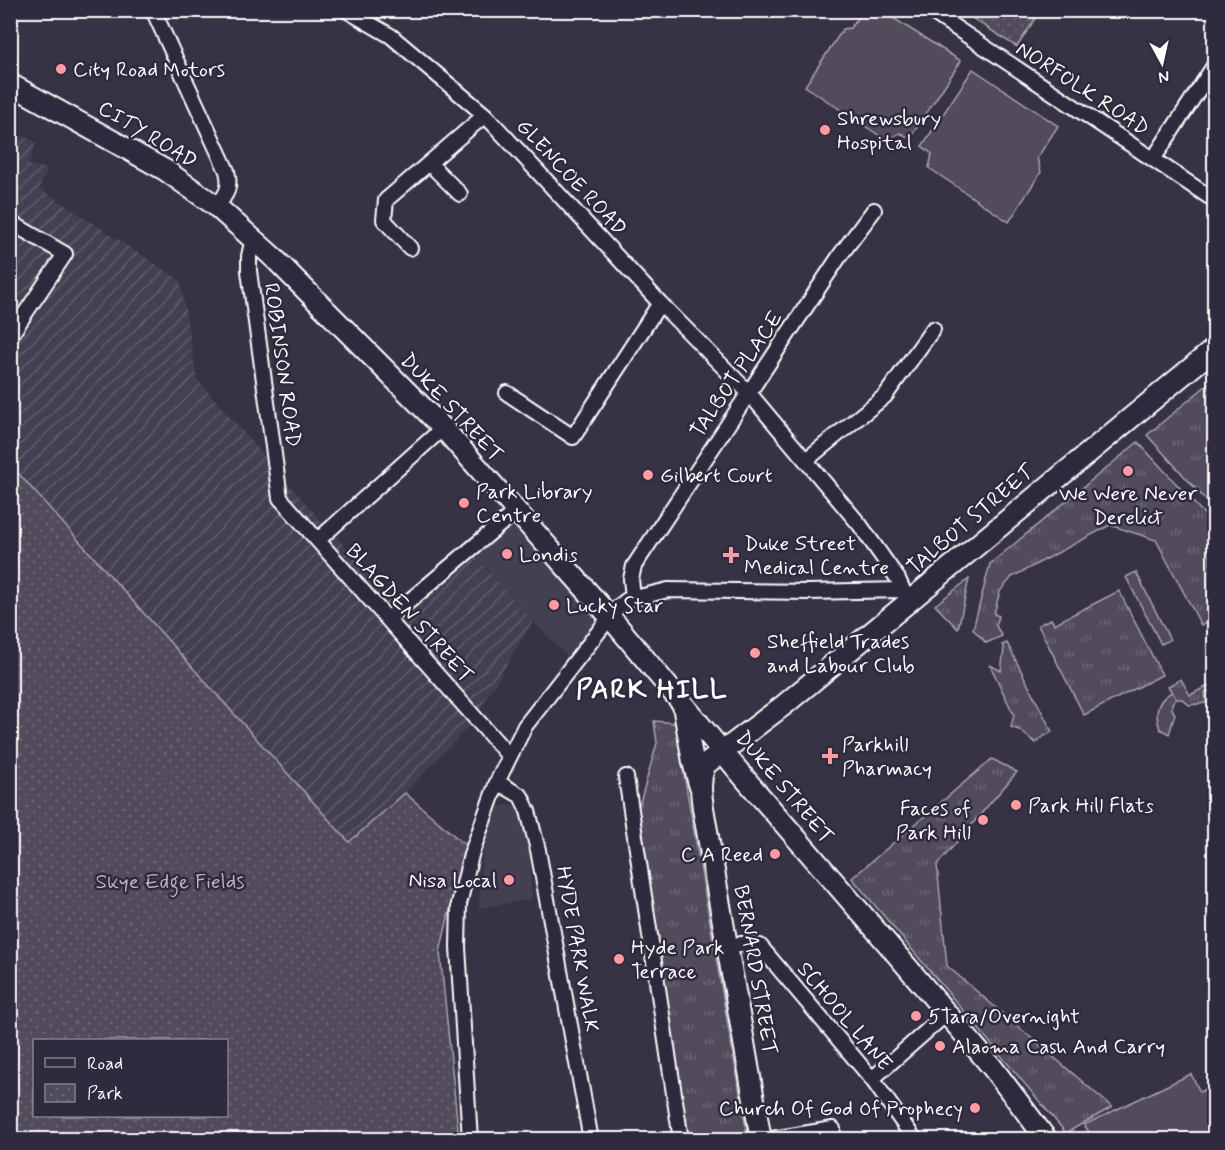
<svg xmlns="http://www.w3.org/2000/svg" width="1225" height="1150" viewBox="0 0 1225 1150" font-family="Mynerve,sans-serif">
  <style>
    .built { fill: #444051 }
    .industrial { fill: url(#industrial-furrows) }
    .grass { fill: url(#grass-tufts); stroke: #a8a6ae; stroke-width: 1.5 }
    .park { fill: url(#park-dots); stroke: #a8a6ae; stroke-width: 1.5; fill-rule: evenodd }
    .garden { fill: #514c5c; stroke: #a8a6ae; stroke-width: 1.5 }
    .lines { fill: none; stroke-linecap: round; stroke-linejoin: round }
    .minor-casing { stroke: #fff; stroke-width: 18 }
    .secondary-casing { stroke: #fff; stroke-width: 24 }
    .minor { stroke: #2f2a3d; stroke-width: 14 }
    .secondary { stroke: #2f2a3d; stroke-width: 20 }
    .poi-dot { fill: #ff9aa2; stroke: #2f2a3d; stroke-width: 2 }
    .labels { text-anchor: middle; stroke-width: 5; stroke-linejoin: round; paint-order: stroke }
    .poi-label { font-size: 21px; fill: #fff; stroke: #2f2a3d; text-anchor: start }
    .street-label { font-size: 21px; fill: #fff; stroke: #2f2a3d }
    .park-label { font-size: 21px; fill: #b9b7be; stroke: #2f2a3d }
    .district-label { font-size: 27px; font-weight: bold; letter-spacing: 1.5px; fill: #fff; stroke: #2f2a3d }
  </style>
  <defs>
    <pattern id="industrial-furrows" width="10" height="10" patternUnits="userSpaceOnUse" patternTransform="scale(1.5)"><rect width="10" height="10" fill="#444051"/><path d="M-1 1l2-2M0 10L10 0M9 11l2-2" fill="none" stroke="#605d6b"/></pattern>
    <pattern id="grass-tufts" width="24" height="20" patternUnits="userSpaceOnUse" patternTransform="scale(1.5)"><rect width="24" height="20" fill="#514c5c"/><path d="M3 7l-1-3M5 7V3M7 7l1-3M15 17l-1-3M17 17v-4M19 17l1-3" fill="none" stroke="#6b6774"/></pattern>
    <pattern id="park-dots" width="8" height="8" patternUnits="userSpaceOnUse" patternTransform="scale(1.5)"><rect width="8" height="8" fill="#514c5c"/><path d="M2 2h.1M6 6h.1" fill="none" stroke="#6b6774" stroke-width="1.8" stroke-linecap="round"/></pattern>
  </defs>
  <rect width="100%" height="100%" fill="#373345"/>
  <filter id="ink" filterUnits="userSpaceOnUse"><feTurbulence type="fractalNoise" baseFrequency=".0167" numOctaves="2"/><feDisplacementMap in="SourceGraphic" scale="12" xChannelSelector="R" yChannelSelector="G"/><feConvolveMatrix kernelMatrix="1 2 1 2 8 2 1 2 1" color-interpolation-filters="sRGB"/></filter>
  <g filter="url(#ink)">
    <path class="built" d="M 516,511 L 610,617 L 574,663 L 533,621 L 475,556 Z
      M 512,805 L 523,814 L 529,852 L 532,899 L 479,908 L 482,858 L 490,822 L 499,806 Z"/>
    <path class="industrial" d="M 21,135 L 36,142 L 29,165 L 48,169 L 39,188 L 180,280 L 197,379 L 321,521 L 408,613 L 475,556 L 533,621 L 471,724 L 405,793 L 349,842 L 11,464 L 10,151 Z"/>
    <path class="grass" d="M 1214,379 L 1214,509 L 1147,435 Z
      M 1138,442 L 1206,516 L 1214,598 L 1214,619 L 1201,625 L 1156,540 L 1110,525 L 1012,577 L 1000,591 L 994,614 L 999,616 L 996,626 L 1002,636 L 986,643 L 973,629 L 990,564 Z
      M 969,579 L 958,629 L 935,605 Z
      M 1119,591 L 1162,675 L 1084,715 L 1038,625 L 1051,619 L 1054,624 Z
      M 1007,643 L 1052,732 L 1041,738 L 1036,743 L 1019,730 L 1011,727 L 1014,715 L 990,665 L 1001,671 L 1004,649 L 1002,645 Z
      M 1181,679 L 1190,695 L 1214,683 L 1214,691 L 1205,692 L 1206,703 L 1189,705 L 1182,699 L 1176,699 L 1168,686 Z
      M 654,721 L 675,723 L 748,1139 L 688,1139 L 637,813 L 657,743 Z
      M 992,759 L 1017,772 L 937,865 L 947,966 L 1112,1107 L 1066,1133 L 852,878 Z"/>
    <path class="park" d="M 961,11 L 1040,11 L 1017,47 Z
      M 10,464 L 349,842 L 405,793 L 465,845 L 440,952 L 459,1139 L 11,1139 ZM 34,1040 L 226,1040 L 226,1116 L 34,1116 Z"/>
    <path class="garden" d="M 863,11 L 882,11 L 961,61 L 910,138 L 900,133 L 886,140 L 805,86 L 843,29 L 850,28 Z
      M 973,69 L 1058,126 L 1037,158 L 1041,172 L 1009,222 L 929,168 L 932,154 L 922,146 Z
      M 1136,572 L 1170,640 L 1161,644 L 1126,577 Z
      M 1172,692 L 1176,699 L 1172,703 L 1172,709 L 1175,714 L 1169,734 L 1160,729 C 1154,713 1157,700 1172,692 Z
      M 1191,1074 L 1200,1092 L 1214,1085 L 1214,1139 L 1094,1139 L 1084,1125 Z"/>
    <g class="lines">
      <defs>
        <path id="minor" d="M 153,10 L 227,171 C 231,187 227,195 216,206
          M 346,10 L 391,36 L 485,115 L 660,303 L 749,393 L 860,525 L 898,579 L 906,597
          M 929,10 L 1214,200
          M 1154,158 L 1214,66
          M 429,163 L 460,194
          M 10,222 L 65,254 L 10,336
          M 253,238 L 249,256 L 249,271 L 280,498 L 509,756
          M 410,248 L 384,220 L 386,200 L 485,115
          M 507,393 L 573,437 L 660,303
          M 806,460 L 885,396 L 933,329
          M 318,540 L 443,428
          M 633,597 L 631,579 L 634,566 L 841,254 L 874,210
          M 388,619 L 516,511
          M 626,777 L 681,1140
          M 497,782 L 521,796 L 528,811 L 538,850 L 591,1140
          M 728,946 L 742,944 L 760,946 L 872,1079 L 915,1140
          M 872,1079 L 946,1014
          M 470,1140 L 458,947 L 459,904 L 471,855 L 497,782 L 525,726 L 610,617 L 618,607 L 627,600 L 668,590 L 808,592 L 902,590
          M 766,1140 L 833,1129"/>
        <path id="secondary" d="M 10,84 L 165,170 L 216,206 L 274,258 L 443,428 L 610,617 L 747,781 L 887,943 L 992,1067 L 1047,1140
          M 683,705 L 693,762 L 699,784
          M 761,1140 L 703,808 C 701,793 699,780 705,765 L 784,705 L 1214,349"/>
      </defs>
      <use href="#minor" class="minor-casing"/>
      <use href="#secondary" class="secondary-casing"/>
      <use href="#minor" class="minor"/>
      <use href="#secondary" class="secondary"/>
    </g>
  </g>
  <g class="poi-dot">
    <circle cx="61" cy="69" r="6"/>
    <circle cx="825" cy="130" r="6"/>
    <circle cx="1128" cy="471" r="6"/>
    <circle cx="648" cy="475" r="6"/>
    <circle cx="464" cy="503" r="6"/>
    <circle cx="507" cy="554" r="6"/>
    <path d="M728 546h6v6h6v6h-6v6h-6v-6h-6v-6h6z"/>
    <circle cx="554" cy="605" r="6"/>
    <circle cx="755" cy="653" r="6"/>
    <path d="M827 747h6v6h6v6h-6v6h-6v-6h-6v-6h6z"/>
    <circle cx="1016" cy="805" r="6"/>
    <circle cx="983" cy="820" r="6"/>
    <circle cx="775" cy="854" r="6"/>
    <circle cx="509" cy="880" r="6"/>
    <circle cx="619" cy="959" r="6"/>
    <circle cx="916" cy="1016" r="6"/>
    <circle cx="940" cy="1046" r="6"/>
    <circle cx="975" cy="1108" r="6"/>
  </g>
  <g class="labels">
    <g class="poi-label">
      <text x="73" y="76">City Road Motors</text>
      <text x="837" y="125">Shrewsbury<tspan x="837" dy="24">Hospital</tspan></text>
      <text x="660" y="482">Gilbert Court</text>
      <text x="476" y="498">Park Library<tspan x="476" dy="24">Centre</tspan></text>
      <text x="1128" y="500" text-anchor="middle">We Were Never<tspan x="1128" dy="24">Derelict</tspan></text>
      <text x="744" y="550">Duke Street<tspan x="744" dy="24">Medical Centre</tspan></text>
      <text x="519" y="561">Londis</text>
      <text x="566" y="612">Lucky Star</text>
      <text x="767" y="648">Sheffield Trades<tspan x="767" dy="24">and Labour Club</tspan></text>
      <text x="842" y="751">Parkhill<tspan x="842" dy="24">Pharmacy</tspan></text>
      <text x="1028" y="812">Park Hill Flats</text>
      <text x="971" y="815" text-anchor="end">Faces of<tspan x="971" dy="24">Park Hill</tspan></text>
      <text x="763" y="861" text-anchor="end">C A Reed</text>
      <text x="497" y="887" text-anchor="end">Nisa Local</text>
      <text x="631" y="954">Hyde Park<tspan x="631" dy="24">Terrace</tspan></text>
      <text x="928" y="1023">5Tara/Overnight</text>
      <text x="952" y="1053">Alaoma Cash And Carry</text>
      <text x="963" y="1115" text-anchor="end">Church Of God Of Prophecy</text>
    </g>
    <g class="street-label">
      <text transform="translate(1083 88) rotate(33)" y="7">NORFOLK ROAD</text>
      <text transform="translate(148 134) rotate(31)" y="7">CITY ROAD</text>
      <text transform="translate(572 177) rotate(47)" y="7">GLENCOE ROAD</text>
      <text transform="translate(283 365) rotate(82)" y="7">ROBINSON ROAD</text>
      <text transform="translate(736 374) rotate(-56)" y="7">TALBOT PLACE</text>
      <text transform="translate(452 407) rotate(47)" y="7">DUKE STREET</text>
      <text transform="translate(970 519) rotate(-40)" y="7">TALBOT STREET</text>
      <text transform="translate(410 613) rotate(48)" y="7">BLAGDEN STREET</text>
      <text transform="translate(785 787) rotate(50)" y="7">DUKE STREET</text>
      <text transform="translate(578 949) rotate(80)" y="7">HYDE PARK WALK</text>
      <text transform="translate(756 970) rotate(80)" y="7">BERNARD STREET</text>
      <text transform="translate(845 1016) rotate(50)" y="7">SCHOOL LANE</text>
    </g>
    <g class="park-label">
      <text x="170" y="888">Skye Edge Fields</text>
    </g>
    <g class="district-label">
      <text x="652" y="698">PARK HILL</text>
    </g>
  </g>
  <rect width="1225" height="1150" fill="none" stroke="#2f2a3d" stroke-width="36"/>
  <rect x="18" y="18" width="1189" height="1114" fill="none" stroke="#fff" stroke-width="2" filter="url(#ink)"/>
  <rect x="33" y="1039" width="195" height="78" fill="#2f2a3d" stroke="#827f8b" stroke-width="1.5"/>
  <rect x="45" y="1058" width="30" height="9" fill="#2f2a3d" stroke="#827f8b" stroke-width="1.5"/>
  <text x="87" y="1069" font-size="18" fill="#ffffff">Road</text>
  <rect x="45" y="1084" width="30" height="18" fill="url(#park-dots)" stroke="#827f8b" stroke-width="1.5"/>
  <text x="87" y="1099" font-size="18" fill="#ffffff">Park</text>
  <g transform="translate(1162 63) rotate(172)" stroke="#2f2a3d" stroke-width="4.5" paint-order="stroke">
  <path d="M0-4.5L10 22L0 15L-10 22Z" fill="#ffffff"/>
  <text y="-9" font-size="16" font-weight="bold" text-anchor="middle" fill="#ffffff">N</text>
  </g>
</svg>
